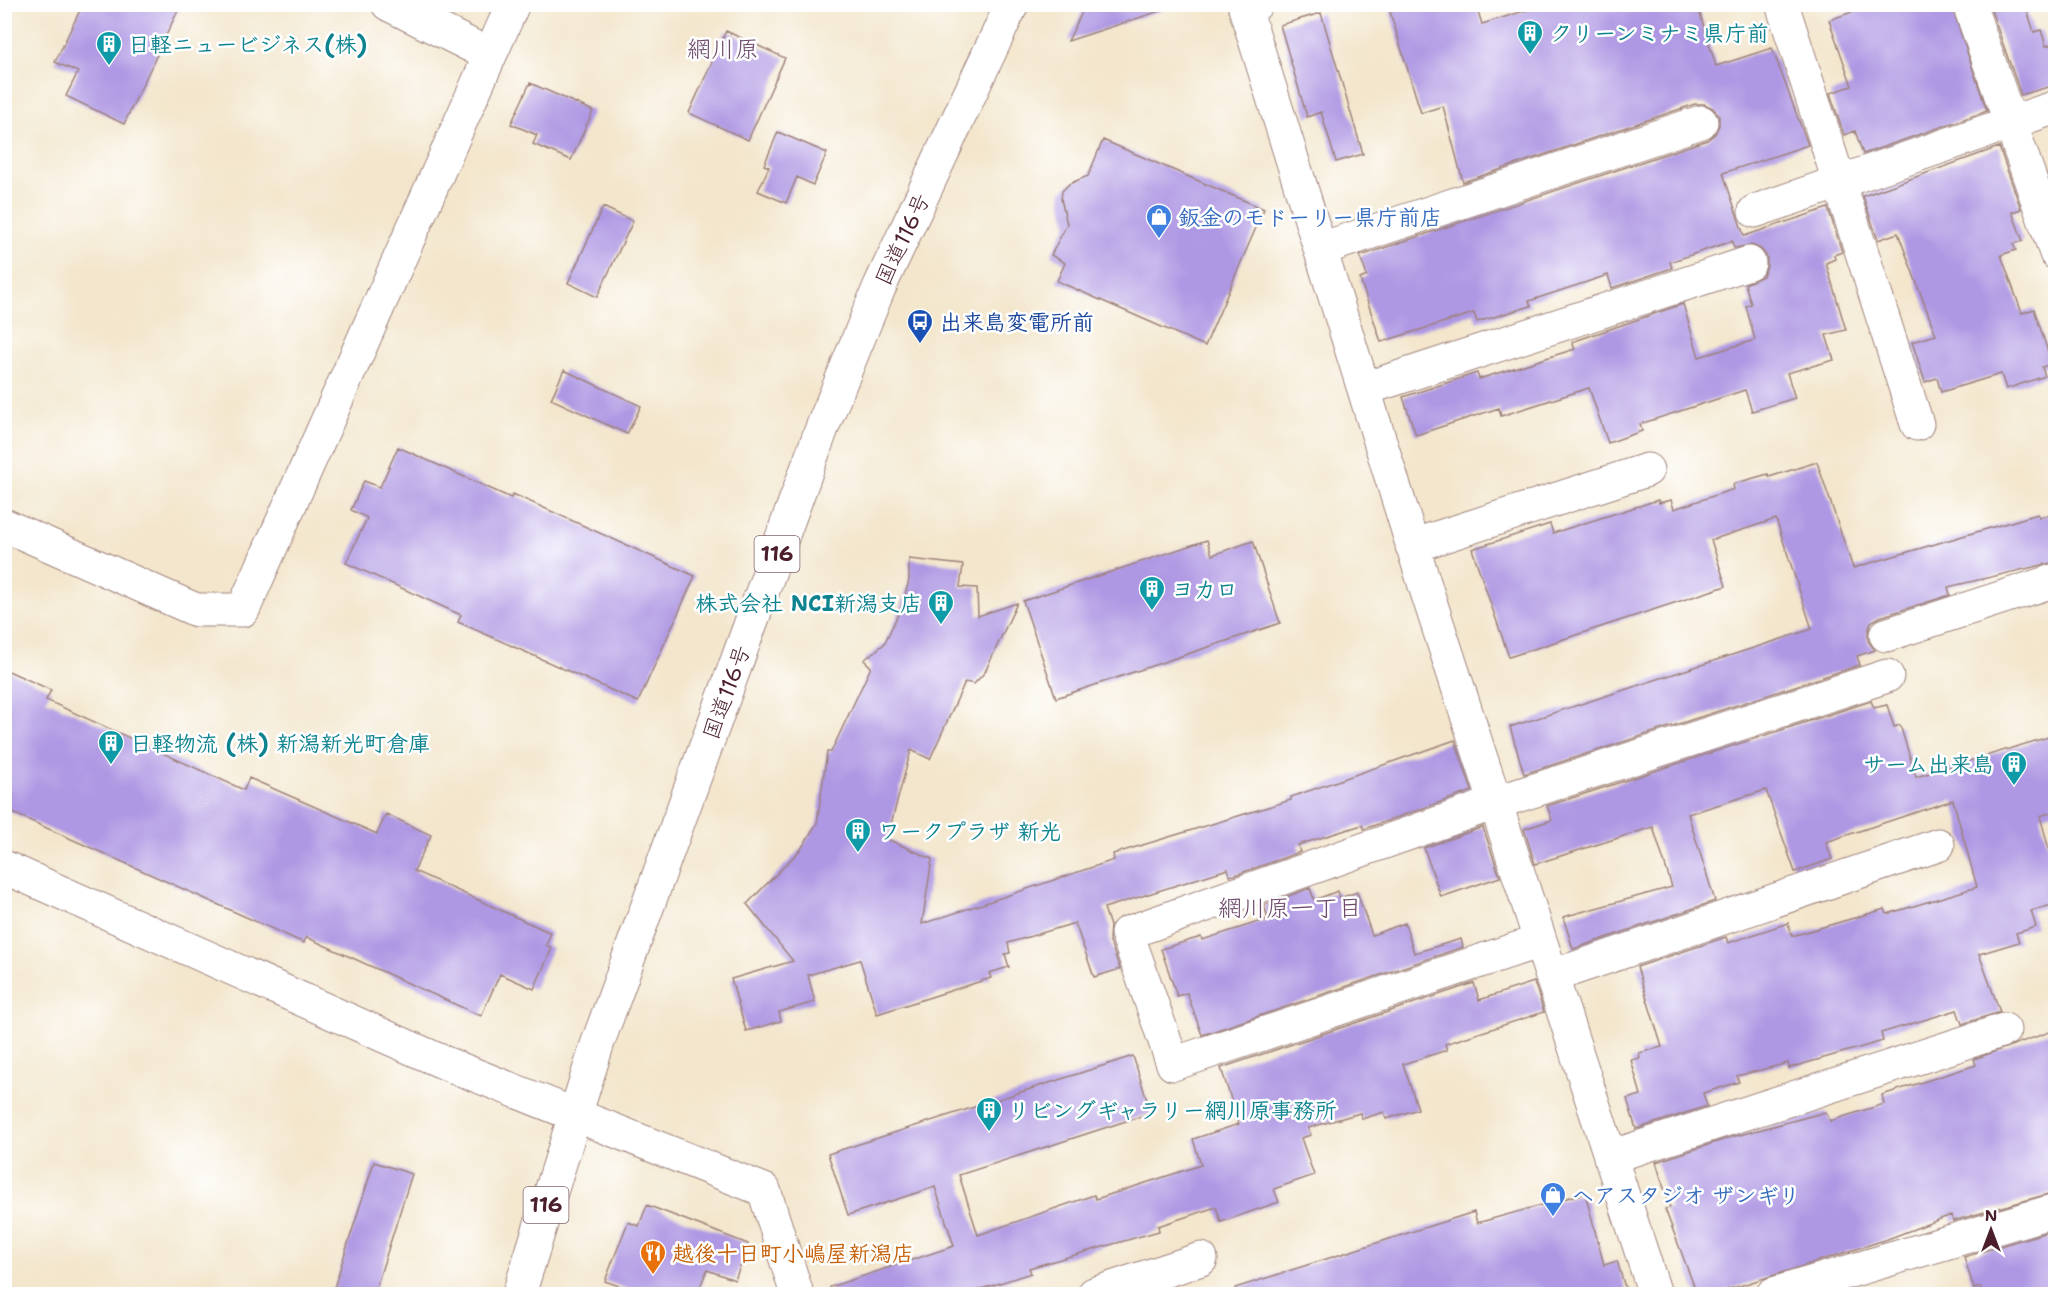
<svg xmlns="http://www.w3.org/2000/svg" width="2060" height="1299" viewBox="0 0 2060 1299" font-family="'Shantell Sans','Klee One',sans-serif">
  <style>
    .building { fill: #ae97e3 }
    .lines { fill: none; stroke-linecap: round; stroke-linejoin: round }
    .minor-casing { stroke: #9e827c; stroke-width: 35 }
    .highway-casing { stroke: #9e827c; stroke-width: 35 }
    .minor { stroke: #fff; stroke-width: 33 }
    .highway { stroke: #fff; stroke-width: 33 }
    .labels { text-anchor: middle; stroke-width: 5; stroke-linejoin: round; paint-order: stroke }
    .shield { fill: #fff; stroke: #80626b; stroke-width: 1.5 }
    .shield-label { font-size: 21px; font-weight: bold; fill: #4a1f2b }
    .culture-label { font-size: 22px; font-weight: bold; fill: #0d838f; stroke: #fff; text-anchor: start }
    .shop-label { font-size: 22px; font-weight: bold; fill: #366cbe; stroke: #fff; text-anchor: start }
    .street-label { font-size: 22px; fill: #4a1f2b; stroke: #fff }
    .transit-label { font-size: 22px; font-weight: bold; fill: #164399; stroke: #fff; text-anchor: start }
    .food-label { font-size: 22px; font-weight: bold; fill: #c56008; stroke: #fff; text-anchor: start }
    .neighbourhood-label { font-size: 24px; fill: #6d496b; stroke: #fff }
  </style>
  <rect width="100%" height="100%" fill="#fff"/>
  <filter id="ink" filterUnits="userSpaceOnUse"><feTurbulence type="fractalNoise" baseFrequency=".0167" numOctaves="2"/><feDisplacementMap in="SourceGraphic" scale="12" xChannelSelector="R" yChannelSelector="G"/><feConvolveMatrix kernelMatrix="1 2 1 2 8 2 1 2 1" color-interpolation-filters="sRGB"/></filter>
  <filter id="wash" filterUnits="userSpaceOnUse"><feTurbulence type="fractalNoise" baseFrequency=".008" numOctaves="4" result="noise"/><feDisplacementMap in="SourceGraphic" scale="24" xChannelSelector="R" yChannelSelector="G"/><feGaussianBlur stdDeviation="1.35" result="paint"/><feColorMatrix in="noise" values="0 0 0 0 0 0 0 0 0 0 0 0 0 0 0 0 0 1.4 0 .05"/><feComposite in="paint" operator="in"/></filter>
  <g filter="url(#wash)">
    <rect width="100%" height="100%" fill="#f3e6cc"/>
    <g id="blocks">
      <path class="building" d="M 83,4 L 181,4 L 124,124 L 66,96 L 78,72 L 55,62 Z
        M 1086,4 L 1162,4 L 1163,10 L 1068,41 Z
        M 1413,4 L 1452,4 L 1454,12 L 1476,5 L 1482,24 L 1547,4 L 1697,4 L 1716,66 L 1772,48 L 1808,145 L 1723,173 L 1744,236 L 1828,208 L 1842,252 L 1834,255 L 1835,259 L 1826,263 L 1846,330 L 1826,335 L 1834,360 L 1787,373 L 1795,398 L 1752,411 L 1745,390 L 1640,424 L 1642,431 L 1608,443 L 1589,388 L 1501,416 L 1499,408 L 1416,435 L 1403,397 L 1477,373 L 1479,379 L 1575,349 L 1572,342 L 1683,304 L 1699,357 L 1755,340 L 1746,306 L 1751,304 L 1745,284 L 1763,276 L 1767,266 L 1767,257 L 1761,249 L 1752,245 L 1734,248 L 1732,241 L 1670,262 L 1672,268 L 1612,288 L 1608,275 L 1529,301 L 1531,306 L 1477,322 L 1474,313 L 1381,342 L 1360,279 L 1367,276 L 1360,256 L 1707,140 L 1715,134 L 1719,125 L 1719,116 L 1713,108 L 1704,104 L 1695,104 L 1463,182 L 1443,106 L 1421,113 L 1390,12 Z
        M 1875,4 L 1951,4 L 1987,111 L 1863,154 L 1855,131 L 1844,135 L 1830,93 L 1852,86 L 1829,20 Z
        M 1989,4 L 2025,4 L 2034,32 L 2041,30 L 2046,46 L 2055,43 L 2055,85 L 2021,95 Z
        M 1321,13 L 1363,154 L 1336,162 L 1321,112 L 1307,117 L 1280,25 Z
        M 726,31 L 785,58 L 748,140 L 689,113 Z
        M 530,83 L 593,111 L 571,160 L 533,144 L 537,135 L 511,124 Z
        M 778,132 L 827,153 L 813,185 L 797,177 L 786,203 L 758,191 L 769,167 L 764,165 Z
        M 1103,140 L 1264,209 L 1205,346 L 1057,281 L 1065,263 L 1051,255 L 1067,224 L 1061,199 L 1062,191 L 1069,184 L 1088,176 Z
        M 1999,147 L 2021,209 L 2012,212 L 2023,241 L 2013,244 L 2016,250 L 2001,255 L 2022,313 L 2034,309 L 2052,364 L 2042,367 L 2045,376 L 2006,389 L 2001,374 L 1941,392 L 1937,378 L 1925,382 L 1912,342 L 1936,335 L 1898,233 L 1878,240 L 1863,196 Z
        M 603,207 L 633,221 L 597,297 L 568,283 Z
        M 564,370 L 641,406 L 627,434 L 551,399 Z
        M 398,447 L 511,498 L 513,494 L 695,576 L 638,702 L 458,622 L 461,615 L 346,563 L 367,518 L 351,510 L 364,481 L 380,487 Z
        M 1817,462 L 1853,568 L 2038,514 L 2039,517 L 2055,513 L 2055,562 L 1948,587 L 1950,595 L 1880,617 L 1871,622 L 1868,632 L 1868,641 L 1875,650 L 1857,656 L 1860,665 L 1524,774 L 1510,727 L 1812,629 L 1776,519 L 1711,540 L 1726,586 L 1509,657 L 1472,549 L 1550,524 L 1553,533 L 1658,500 L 1659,503 L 1671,500 L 1674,509 L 1734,489 L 1733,484 L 1768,474 L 1769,477 Z
        M 1207,540 L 1212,555 L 1253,541 L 1280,623 L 1056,698 L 1023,601 Z
        M 909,559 L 963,565 L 960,587 L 977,588 L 978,616 L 1017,603 L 985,672 L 974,684 L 965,682 L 930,759 L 911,750 L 887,839 L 932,859 L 922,924 L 1114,860 L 1113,854 L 1291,800 L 1291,797 L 1455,740 L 1472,791 L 1364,829 L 1362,825 L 1298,845 L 1300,852 L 1235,875 L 1230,876 L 1228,869 L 1104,908 L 1110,926 L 1109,939 L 1120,969 L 1094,977 L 1075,923 L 1008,943 L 1010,953 L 1005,954 L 1009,967 L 989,973 L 991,978 L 877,1014 L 860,960 L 808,975 L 815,1002 L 779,1012 L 781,1021 L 746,1031 L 731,979 L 793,961 L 747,904 L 801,849 L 817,823 L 827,752 L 831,752 L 871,667 L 864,660 L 884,644 L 902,606 L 909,580 Z
        M 4,669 L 51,690 L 46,700 L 244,790 L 249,778 L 377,834 L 386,814 L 431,835 L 414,871 L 551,933 L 546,945 L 552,948 L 534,989 L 500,974 L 481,1016 L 306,937 L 304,943 L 4,809 Z
        M 1871,701 L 1874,708 L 1887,705 L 1894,727 L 1900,725 L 1916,777 L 2055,735 L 2055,811 L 2040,816 L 2055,871 L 2055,904 L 2031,911 L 2036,927 L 2016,933 L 2019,942 L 1979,954 L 2000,1012 L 1962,1024 L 1957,1010 L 1881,1033 L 1883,1041 L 1789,1068 L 1788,1063 L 1737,1076 L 1739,1082 L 1703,1093 L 1707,1106 L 1636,1129 L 1627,1099 L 1641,1095 L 1631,1060 L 1640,1058 L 1639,1053 L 1662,1047 L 1637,967 L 1726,937 L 1728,943 L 1788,923 L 1792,936 L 1885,909 L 1887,914 L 1977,887 L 1953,800 L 1826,842 L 1832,859 L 1795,872 L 1766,790 L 1688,814 L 1715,901 L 1573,949 L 1563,917 L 1672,887 L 1653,827 L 1535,864 L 1524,829 L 1552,820 L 1547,806 Z
        M 1483,827 L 1500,877 L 1441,897 L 1424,848 Z
        M 1310,888 L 1314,900 L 1338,891 L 1340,898 L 1357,892 L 1372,935 L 1405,923 L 1414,953 L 1461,939 L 1463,947 L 1202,1035 L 1187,993 L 1177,996 L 1161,949 L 1201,937 L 1202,940 L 1268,919 L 1264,905 Z
        M 1534,982 L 1544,1012 L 1445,1044 L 1447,1050 L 1403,1064 L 1418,1109 L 1386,1119 L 1384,1112 L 1362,1119 L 1360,1113 L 1308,1128 L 1311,1135 L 1301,1138 L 1314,1175 L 1274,1189 L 1279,1202 L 1221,1222 L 1216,1207 L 1158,1226 L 1159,1231 L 1029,1268 L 1031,1273 L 978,1290 L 979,1294 L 831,1294 L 830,1287 L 954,1246 L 935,1187 L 848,1215 L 828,1154 L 1133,1056 L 1151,1113 L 959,1175 L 978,1235 L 1094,1195 L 1096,1199 L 1201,1165 L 1193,1139 L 1239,1124 L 1221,1068 L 1474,983 L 1479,1000 Z
        M 2055,1030 L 2055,1192 L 1953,1221 L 1951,1215 L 1885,1240 L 1714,1294 L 1697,1294 L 1665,1209 L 1670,1208 L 1656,1162 L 1732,1137 L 1826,1112 L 1830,1121 L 1884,1104 L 1882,1095 L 1976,1065 L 1974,1059 Z
        M 374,1162 L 412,1174 L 374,1294 L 332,1294 Z
        M 1585,1193 L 1604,1265 L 1617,1261 L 1627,1294 L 1236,1294 L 1235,1288 L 1474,1212 L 1477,1223 Z
        M 647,1205 L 748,1244 L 735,1280 L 707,1270 L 697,1294 L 641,1294 L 605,1281 L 628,1222 L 639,1226 Z
        M 2047,1232 L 2055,1258 L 2055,1294 L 1982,1294 L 1980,1287 L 1974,1289 L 1964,1257 Z"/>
    </g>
  </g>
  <g filter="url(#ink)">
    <use href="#blocks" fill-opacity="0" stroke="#9e827c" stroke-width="1.5"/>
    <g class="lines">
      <defs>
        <path id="minor" d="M 388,4 L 490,55
          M 1256,4 L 1245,8 L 1428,595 L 1655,1294
          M 1782,4 L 1917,424
          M 1969,4 L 2056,253
          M 1755,211 L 2056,107
          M 1321,249 L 1701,122
          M 1364,389 L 1749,263
          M 4,525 L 196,610 L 243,610 L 513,4
          M 1412,546 L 1647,470
          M 1886,635 L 2056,580
          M 4,867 L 445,1063 L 764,1190 L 797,1294
          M 1540,941 L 1173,1064 L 1127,933 L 1495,803 L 1887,676
          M 1552,976 L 1938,845
          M 1610,1157 L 2004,1030
          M 1094,1294 L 1201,1259
          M 1773,1294 L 2056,1210"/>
        <path id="highway" d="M 519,1294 L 598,1042 L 822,428 L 879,288 L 1012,4"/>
      </defs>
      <use href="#minor" class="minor-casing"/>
      <use href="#highway" class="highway-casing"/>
      <use href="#minor" class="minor"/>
      <use href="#highway" class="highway"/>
    </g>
  </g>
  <defs>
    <symbol id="building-pin" viewBox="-11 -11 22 30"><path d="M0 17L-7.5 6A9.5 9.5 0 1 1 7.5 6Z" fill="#0f9aa8" stroke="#fff"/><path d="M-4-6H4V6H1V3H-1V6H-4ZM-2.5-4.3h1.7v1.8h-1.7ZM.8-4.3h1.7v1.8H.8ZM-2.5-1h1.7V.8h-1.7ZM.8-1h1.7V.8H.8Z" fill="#fff"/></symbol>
    <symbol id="shop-pin" viewBox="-11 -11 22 30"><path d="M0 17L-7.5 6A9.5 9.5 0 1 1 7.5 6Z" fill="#3f7fe0" stroke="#fff"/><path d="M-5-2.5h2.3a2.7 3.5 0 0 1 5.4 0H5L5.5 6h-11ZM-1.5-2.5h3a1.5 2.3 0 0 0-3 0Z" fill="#fff"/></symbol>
    <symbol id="bus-pin" viewBox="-11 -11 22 30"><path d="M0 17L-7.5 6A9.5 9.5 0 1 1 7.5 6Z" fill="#1a4fb4" stroke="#fff"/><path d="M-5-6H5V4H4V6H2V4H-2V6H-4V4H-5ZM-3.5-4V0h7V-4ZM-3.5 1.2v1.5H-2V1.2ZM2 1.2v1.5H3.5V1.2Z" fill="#fff"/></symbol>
    <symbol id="restaurant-pin" viewBox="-11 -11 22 30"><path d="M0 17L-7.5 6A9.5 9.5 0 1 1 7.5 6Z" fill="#e8710a" stroke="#fff"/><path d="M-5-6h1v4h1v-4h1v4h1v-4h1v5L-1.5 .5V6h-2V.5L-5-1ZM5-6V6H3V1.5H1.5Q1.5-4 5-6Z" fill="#fff"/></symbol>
  </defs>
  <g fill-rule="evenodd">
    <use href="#building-pin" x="1515" y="18" width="30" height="40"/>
    <use href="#building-pin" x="94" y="29" width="30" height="40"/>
    <use href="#shop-pin" x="1144" y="202" width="30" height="40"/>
    <use href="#bus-pin" x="905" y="307" width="30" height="40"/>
    <use href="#building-pin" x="1137" y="574" width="30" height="40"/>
    <use href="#building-pin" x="926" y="588" width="30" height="40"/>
    <use href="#building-pin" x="96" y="728" width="30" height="40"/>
    <use href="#building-pin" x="1999" y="749" width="30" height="40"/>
    <use href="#building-pin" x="843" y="816" width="30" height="40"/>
    <use href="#building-pin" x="974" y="1095" width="30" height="40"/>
    <use href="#shop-pin" x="1538" y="1180" width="30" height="40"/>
    <use href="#restaurant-pin" x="638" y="1238" width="30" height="40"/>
  </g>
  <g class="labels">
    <g class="shield">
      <rect x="754.5" y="536" width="45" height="36" rx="4.5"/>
      <rect x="523.5" y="1187" width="45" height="36" rx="4.5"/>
    </g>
    <g class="shield-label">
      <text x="777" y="561">116</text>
      <text x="546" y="1212">116</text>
    </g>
    <g class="culture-label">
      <text x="1550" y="41">クリーンミナミ県庁前</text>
      <text x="128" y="52">日軽ニュービジネス(株)</text>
      <text x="1172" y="597">ヨカロ</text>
      <text x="922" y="611" text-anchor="end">株式会社 NCI新潟支店</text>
      <text x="130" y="751">日軽物流 (株) 新潟新光町倉庫</text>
      <text x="1994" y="772" text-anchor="end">サーム出来島</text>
      <text x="878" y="839">ワークプラザ 新光</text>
      <text x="1008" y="1118">リビングギャラリー網川原事務所</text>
    </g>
    <g class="shop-label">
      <text x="1178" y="225">鈑金のモドーリー県庁前店</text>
      <text x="1572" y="1203">ヘアスタジオ ザンギリ</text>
    </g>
    <g class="street-label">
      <text transform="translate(902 239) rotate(-65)" y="8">国道116号</text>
      <text transform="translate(726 692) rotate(-70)" y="8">国道116号</text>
    </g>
    <g class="transit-label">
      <text x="940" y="330">出来島変電所前</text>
    </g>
    <g class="food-label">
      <text x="672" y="1261">越後十日町小嶋屋新潟店</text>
    </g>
    <g class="neighbourhood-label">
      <text x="723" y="57">網川原</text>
      <text x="1290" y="916">網川原一丁目</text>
    </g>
  </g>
  <rect width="2060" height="1299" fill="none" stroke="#fff" stroke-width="24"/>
  <g transform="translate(1991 1230)" stroke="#ffffff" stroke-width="4.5" paint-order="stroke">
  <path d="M0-4.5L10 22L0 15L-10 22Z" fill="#4a1f2b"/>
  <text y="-9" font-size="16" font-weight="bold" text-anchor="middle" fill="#4a1f2b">N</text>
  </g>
</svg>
